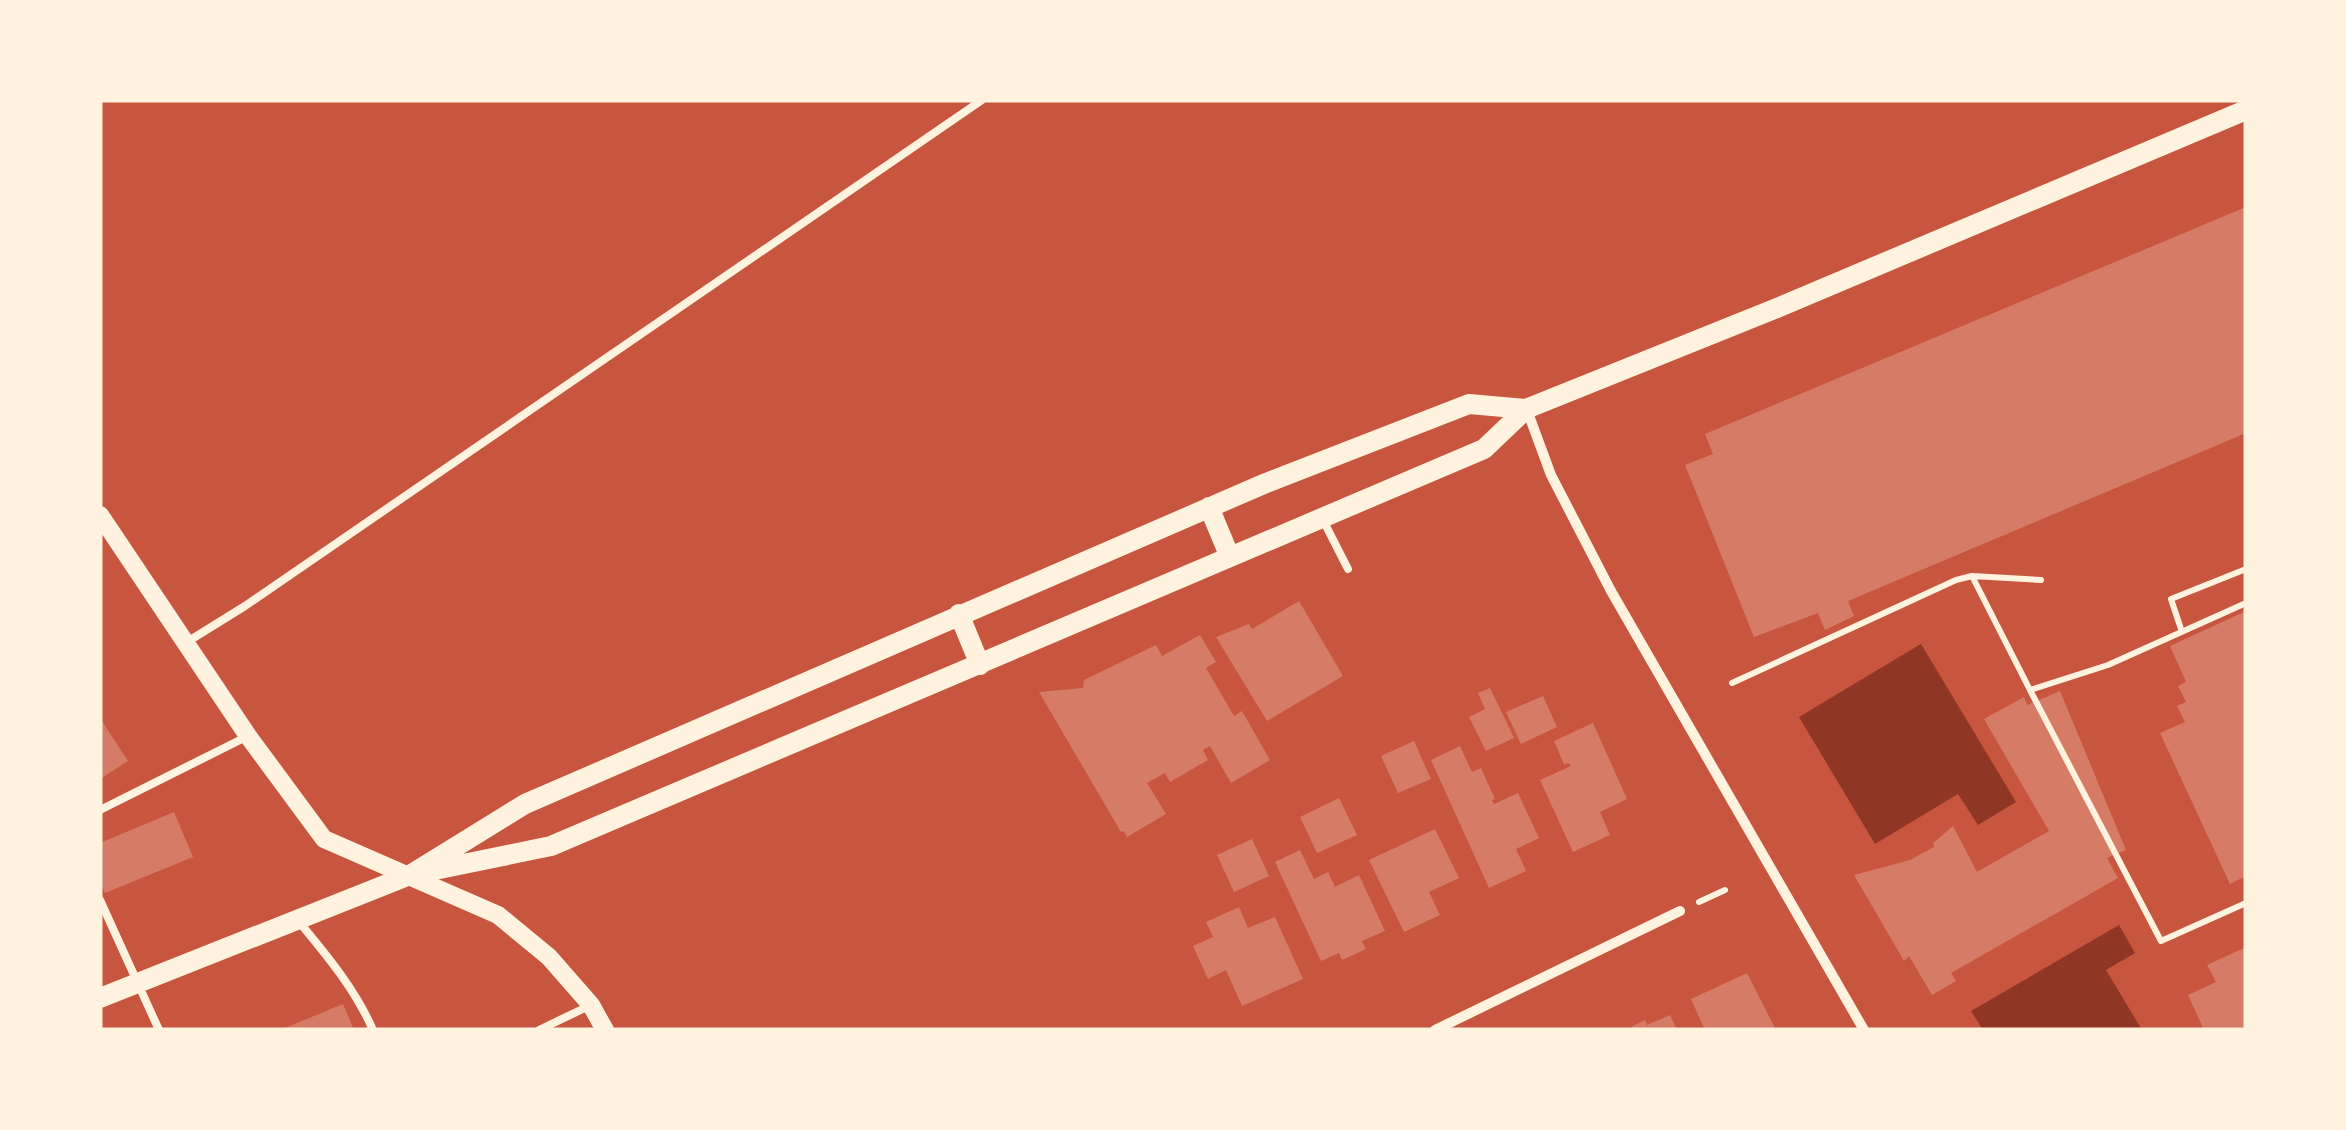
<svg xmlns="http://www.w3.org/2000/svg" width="2346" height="1130" viewBox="0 0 2346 1130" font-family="'Alegreya Sans',sans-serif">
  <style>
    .water { fill: #8f3625 }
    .building { fill: #d67c66 }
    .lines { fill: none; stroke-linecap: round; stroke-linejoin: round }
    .path { stroke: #fff3e0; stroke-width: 6 }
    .service { stroke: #fff3e0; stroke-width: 8 }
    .minor { stroke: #fff3e0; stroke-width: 10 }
    .tertiary { stroke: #fff3e0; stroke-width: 18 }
    .secondary { stroke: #fff3e0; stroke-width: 20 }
  </style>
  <rect width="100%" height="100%" fill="#c8553d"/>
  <path class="water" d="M 1921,644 L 2016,802 L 1978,825 L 1958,794 L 1875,844 L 1799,717 Z
    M 2119,925 L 2135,953 L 2106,970 L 2142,1030 L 1983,1030 L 1971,1011 Z"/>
  <path class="building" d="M 2246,207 L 2246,433 L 1848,601 L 1854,616 L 1825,630 L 1818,613 L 1754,637 L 1685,465 L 1713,454 L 1705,434 Z
    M 1299,601 L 1343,676 L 1267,721 L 1216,637 L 1249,624 L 1252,629 Z
    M 2246,611 L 2246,876 L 2230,884 L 2160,733 L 2185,722 L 2177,706 L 2186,702 L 2178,686 L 2186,682 L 2170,646 Z
    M 1200,635 L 1216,662 L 1206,668 L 1234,716 L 1242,711 L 1270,760 L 1231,783 L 1210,746 L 1203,750 L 1208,760 L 1170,782 L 1165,773 L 1147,783 L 1166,814 L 1127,837 L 1124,831 L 1121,832 L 1039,692 L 1083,688 L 1084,680 L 1156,645 L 1162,656 Z
    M 1490,688 L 1514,738 L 1486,751 L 1469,717 L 1485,709 L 1478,693 Z
    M 2060,691 L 2126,850 L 2107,858 L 2118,878 L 1951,973 L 1956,981 L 1932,995 L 1909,956 L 1904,961 L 1854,875 L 1910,860 L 1934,847 L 1933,843 L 1953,826 L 1977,872 L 2049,831 L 1984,719 L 2024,697 L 2027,705 Z
    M 1543,696 L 1557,727 L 1521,744 L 1506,712 Z
    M 100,718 L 128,761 L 100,779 Z
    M 1593,723 L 1627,799 L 1600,812 L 1610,835 L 1573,852 L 1540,780 L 1571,766 L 1569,763 L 1564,764 L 1554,741 Z
    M 1414,741 L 1431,779 L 1398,793 L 1381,756 Z
    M 1460,746 L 1472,772 L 1481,768 L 1495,799 L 1492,800 L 1494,804 L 1518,793 L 1539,838 L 1516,849 L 1526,871 L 1489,888 L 1431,760 Z
    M 1339,798 L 1357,835 L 1317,853 L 1300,817 Z
    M 174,812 L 193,857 L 105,893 L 100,881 L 100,843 Z
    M 1435,829 L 1459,878 L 1429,892 L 1440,915 L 1404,932 L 1369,860 Z
    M 1252,839 L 1269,876 L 1234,892 L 1217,855 Z
    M 1300,850 L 1314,879 L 1328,872 L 1335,887 L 1359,875 L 1385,931 L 1362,941 L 1366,949 L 1342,960 L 1339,953 L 1321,961 L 1275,862 Z
    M 1239,907 L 1248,928 L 1275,917 L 1303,979 L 1242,1006 L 1226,970 L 1208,979 L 1193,946 L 1213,937 L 1206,922 Z
    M 2246,947 L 2246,1030 L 2204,1030 L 2188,995 L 2216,982 L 2207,965 Z
    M 1747,973 L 1776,1030 L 1705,1030 L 1691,999 Z
    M 343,1004 L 354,1030 L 280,1030 Z
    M 1670,1015 L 1677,1030 L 1632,1030 L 1631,1027 L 1645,1020 L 1647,1025 Z"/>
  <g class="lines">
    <path class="path" d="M 1972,576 L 2030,690 L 2108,665 L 2246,603
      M 2182,632 L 2171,599 L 2246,569
      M 1732,683 L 1956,580 L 1972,576 L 2041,580
      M 2030,690 L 2161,941 L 2246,903
      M 1699,902 L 1725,890"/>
    <path class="service" d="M 1323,520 L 1348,569
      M 187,642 L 245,606 L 982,100
      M 100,810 L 248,736
      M 100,900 L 159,1030
      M 300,923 C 328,957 355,989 373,1030
      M 539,1030 L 591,1005"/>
    <path class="minor" d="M 1527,410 L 1551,475 L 1611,591 L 1864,1030
      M 1435,1030 L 1680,911"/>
    <path class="tertiary" d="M 100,515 L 248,736 L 324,839 L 498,915 L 549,957 L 591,1005 L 605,1030"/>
    <path class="secondary" d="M 1209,507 L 1229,555
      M 959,614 L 980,665
      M 410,875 L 551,846 L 1484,449 L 1526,409 L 1777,308 L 2246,110
      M 100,998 L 410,875 L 525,804 L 1266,483 L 1469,404 L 1526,409"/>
  </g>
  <rect width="2346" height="1130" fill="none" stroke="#fff3e0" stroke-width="205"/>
</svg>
